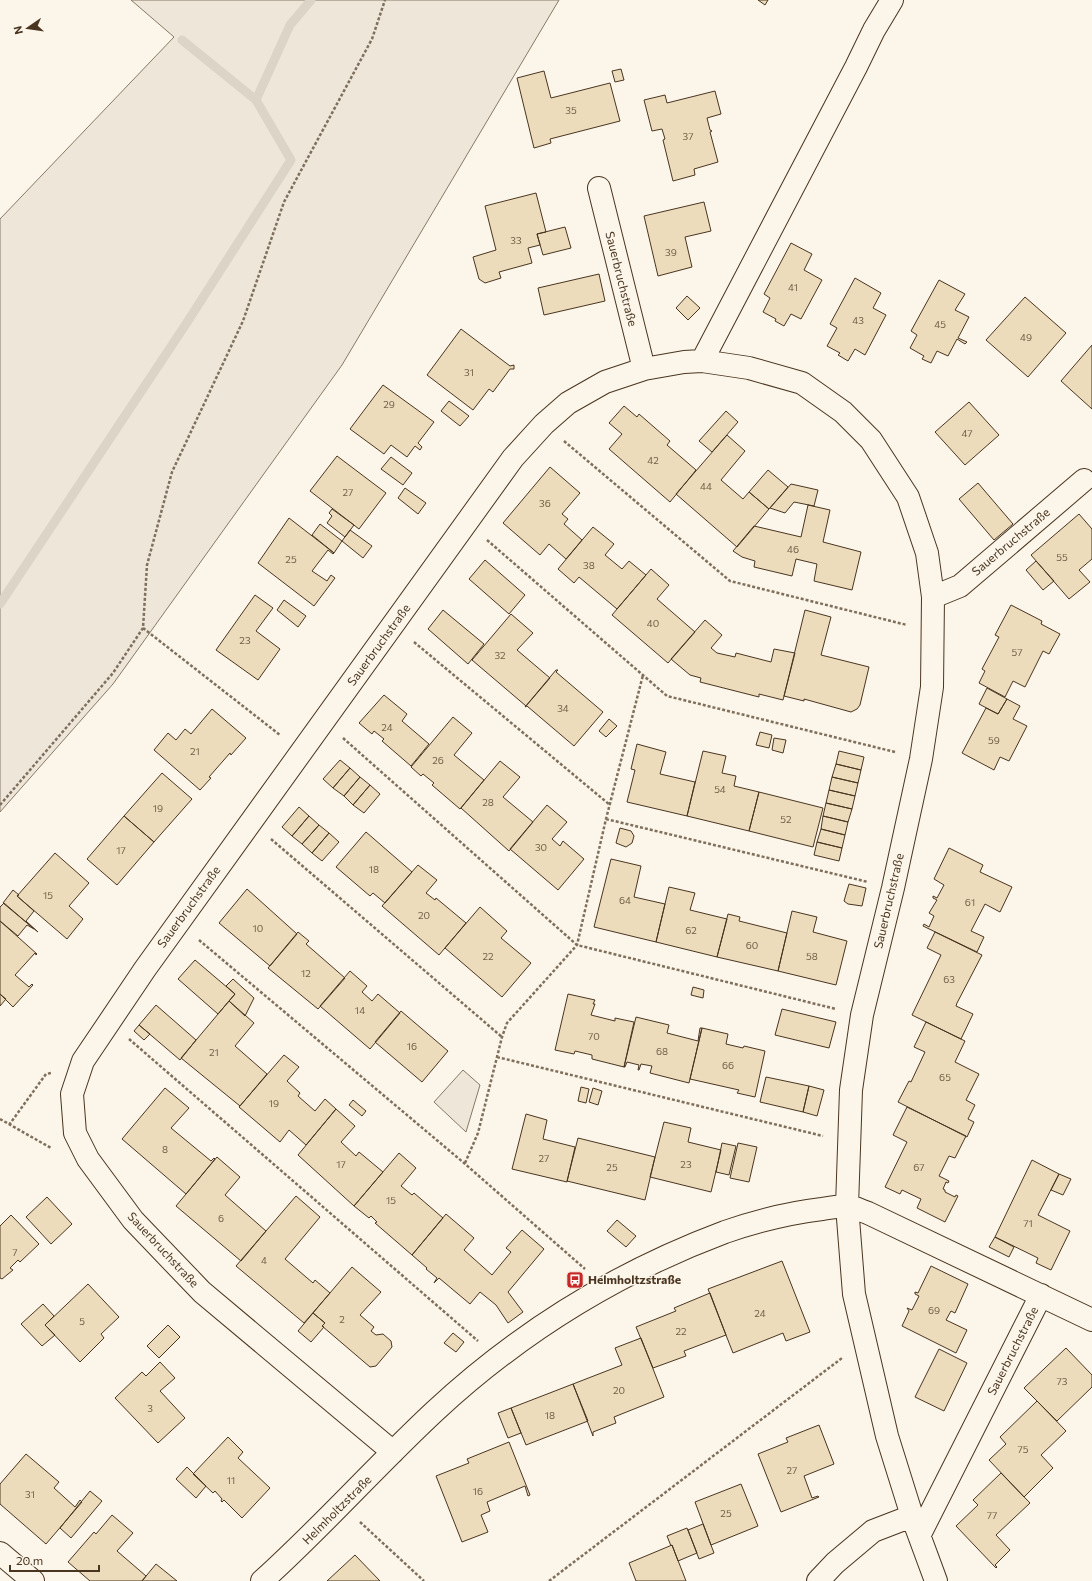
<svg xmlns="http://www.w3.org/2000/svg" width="1092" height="1581" viewBox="0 0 1092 1581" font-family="Commissioner,sans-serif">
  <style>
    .green { fill: #ede6d9; stroke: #887966 }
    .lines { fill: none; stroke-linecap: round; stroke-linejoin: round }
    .stream { stroke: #dcd4c6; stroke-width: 9 }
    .building { fill: #ecdcbc; stroke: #4a3520 }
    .minor-casing { stroke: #4a3520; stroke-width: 24 }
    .path { stroke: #7f6f5c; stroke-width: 2.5; stroke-dasharray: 3 2; stroke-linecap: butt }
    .minor { stroke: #fbf6e9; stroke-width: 22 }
    .labels { text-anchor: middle; stroke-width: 3; stroke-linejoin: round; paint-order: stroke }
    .number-label { font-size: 10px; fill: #725f47 }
    .street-label { font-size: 12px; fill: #4a3520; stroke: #fbf6e9 }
    .poi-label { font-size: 12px; font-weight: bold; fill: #4a3520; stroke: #fbf6e9; text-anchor: start }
  </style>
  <rect width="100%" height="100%" fill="#fbf6e9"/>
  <path class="green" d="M 131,0 L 559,0 L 342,365 L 113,684 L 0,812 L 0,219 L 174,37 Z
    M 463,1070 L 480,1085 L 466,1132 L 434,1102 Z"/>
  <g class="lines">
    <path class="stream" d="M 182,40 L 256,100
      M 0,604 L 186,324 L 291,160 L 256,100 L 290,25 L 311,0"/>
  </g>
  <path class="building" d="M 758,0 L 768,0 L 765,5 Z
    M 621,69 L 624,80 L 615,82 L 612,71 Z
    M 544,71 L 551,98 L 610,83 L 620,121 L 550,139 L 551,143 L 534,148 L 517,78 Z
    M 715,91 L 721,114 L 707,118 L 710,130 L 712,131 L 710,132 L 718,162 L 694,169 L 695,175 L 673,181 L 663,140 L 665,139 L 662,129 L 652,131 L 644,100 L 665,95 L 667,103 Z
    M 536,193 L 546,232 L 537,234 L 540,245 L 528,248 L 532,263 L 499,272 L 501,278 L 485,283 L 479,279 L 473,257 L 496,250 L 485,206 Z
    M 704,202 L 711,231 L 685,237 L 692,267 L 658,276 L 644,216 Z
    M 565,227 L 571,248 L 543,255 L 537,234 Z
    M 791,243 L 812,254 L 804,270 L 822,280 L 801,319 L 791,314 L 784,326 L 775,321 L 776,319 L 763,312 L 770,298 L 764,294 Z
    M 599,274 L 605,301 L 544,315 L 538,288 Z
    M 855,278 L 881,293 L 873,308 L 886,315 L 865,355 L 855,349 L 848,361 L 838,355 L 840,353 L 827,346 L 837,328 L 830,324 Z
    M 939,280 L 965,294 L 955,310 L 969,317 L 958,338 L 967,342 L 965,344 L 957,339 L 948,356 L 937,351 L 931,363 L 922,359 L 924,356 L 910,348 L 917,335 L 911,331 Z
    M 687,296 L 700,308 L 688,320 L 676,308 Z
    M 1025,297 L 1066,333 L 1028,377 L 986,340 Z
    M 461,329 L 510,366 L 514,365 L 514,369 L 510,369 L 493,392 L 489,389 L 473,410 L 427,375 Z
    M 1092,345 L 1092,409 L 1061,381 Z
    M 383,385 L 434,422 L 418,443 L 422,447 L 420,450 L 415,446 L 407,457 L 391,445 L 384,454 L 350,429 Z
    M 449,401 L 469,416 L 460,426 L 441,411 Z
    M 969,402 L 999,435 L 965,465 L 935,432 Z
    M 624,406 L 637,417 L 639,414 L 670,441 L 667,445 L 696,470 L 670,502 L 609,449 L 622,434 L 609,423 Z
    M 726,411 L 738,422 L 712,452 L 699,441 Z
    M 727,435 L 745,451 L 721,480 L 743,499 L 749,492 L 769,509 L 737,547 L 676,494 Z
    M 337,456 L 386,493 L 359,529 L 310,491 Z
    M 391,457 L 412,473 L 403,485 L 381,469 Z
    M 550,467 L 580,493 L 562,514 L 568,519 L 564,524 L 582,540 L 566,559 L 549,544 L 540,555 L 503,523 Z
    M 768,470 L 788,487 L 769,509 L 749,492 Z
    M 978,483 L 1013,524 L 994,540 L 959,499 Z
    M 791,484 L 818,490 L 814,506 L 794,502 L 785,513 L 770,508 Z
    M 405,488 L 426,503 L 418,514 L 398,498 Z
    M 808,505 L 830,510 L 823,542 L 861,552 L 852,590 L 814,581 L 817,564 L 796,559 L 792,576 L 754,567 L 755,561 L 742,557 L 733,551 L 754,526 L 801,537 Z
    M 332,509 L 354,525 L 345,537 L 327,523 L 332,516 L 329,513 Z
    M 1079,514 L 1092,529 L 1092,559 L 1079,570 L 1090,582 L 1069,599 L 1031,555 Z
    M 289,518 L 334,553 L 333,554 L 328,550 L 312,571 L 327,581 L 331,575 L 335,578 L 314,606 L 258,563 Z
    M 320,524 L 342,541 L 334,553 L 312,535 Z
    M 593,527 L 614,544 L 605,555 L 622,569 L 629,561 L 646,575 L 617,609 L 579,577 L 574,583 L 558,569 Z
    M 350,530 L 372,546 L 363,558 L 342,541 Z
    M 485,560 L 525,595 L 509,614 L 469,579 Z
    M 1036,561 L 1054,581 L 1043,590 L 1026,570 Z
    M 651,569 L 669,585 L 657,599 L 695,632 L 668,663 L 612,615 Z
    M 255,595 L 273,608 L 256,631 L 280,649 L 258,680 L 216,650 Z
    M 284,600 L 306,616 L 298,627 L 277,610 Z
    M 1011,605 L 1042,621 L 1041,624 L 1060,634 L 1049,654 L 1043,651 L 1025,687 L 1013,681 L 1005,697 L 979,683 L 985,671 L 982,669 L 999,637 L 995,635 Z
    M 443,610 L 484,644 L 468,664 L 428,629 Z
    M 805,610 L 831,617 L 821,655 L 869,667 L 860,705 L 857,709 L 851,712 L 804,699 L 804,701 L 784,696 Z
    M 511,614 L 533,633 L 517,650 L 550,678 L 526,706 L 472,660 Z
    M 705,620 L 722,635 L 711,648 L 717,653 L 735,657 L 736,653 L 771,662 L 774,649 L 795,653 L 783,700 L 759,694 L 759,697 L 700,682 L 701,678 L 690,675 L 671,659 Z
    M 556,670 L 558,670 L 556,672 L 603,712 L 574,746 L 527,706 L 525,707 Z
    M 987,688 L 1007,699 L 998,714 L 979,704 Z
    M 384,695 L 407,714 L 402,721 L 429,744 L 411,766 L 382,741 L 384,739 L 374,731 L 372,734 L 359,723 Z
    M 1007,699 L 1020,706 L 1013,719 L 1027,726 L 1009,761 L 1000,757 L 994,770 L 962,753 L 986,708 L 998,714 Z
    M 212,709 L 246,738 L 231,755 L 230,753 L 209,777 L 211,778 L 200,790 L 154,750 L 168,733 L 176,740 L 185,729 L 191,734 Z
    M 453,717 L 472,733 L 454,755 L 484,780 L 460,809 L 432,785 L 434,783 L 423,774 L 421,776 L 411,767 Z
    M 609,719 L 617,726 L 606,737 L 599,731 Z
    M 760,732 L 772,735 L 769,748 L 756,745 Z
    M 774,738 L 786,740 L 783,753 L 772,750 Z
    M 637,744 L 666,752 L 660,774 L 695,782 L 687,816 L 627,802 L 635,770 L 631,769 Z
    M 703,751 L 726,756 L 722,773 L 736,776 L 734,786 L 759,792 L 749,831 L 687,816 Z
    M 839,751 L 864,757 L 861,770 L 836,764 Z
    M 340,760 L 350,768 L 333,788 L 323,779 Z
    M 500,761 L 520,777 L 503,797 L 533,822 L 509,851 L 461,808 Z
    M 836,764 L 861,770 L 858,783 L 832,777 Z
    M 350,768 L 360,777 L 344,796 L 333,788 Z
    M 162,773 L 192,799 L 154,842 L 124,816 Z
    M 360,777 L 370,785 L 353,805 L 344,796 Z
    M 832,777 L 858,783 L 855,796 L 829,790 Z
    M 370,785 L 380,794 L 364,813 L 353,805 Z
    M 829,790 L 855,796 L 852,809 L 826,803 Z
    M 759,792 L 823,808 L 813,847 L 749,831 Z
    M 826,803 L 852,809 L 848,822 L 823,816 Z
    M 547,805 L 567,822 L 552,839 L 560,846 L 563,841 L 584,859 L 558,890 L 510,849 Z
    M 299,807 L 309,816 L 292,836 L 282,827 Z
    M 124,816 L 154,842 L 117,885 L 87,859 Z
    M 309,816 L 319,825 L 302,844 L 292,836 Z
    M 823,816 L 848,822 L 845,835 L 821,829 Z
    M 319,825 L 329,833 L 312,853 L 302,844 Z
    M 620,828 L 631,831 L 634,836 L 632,843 L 626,847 L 616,843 Z
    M 821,829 L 845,835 L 842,848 L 817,842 Z
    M 366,832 L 412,872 L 385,903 L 373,893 L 370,896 L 336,867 Z
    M 329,833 L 339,842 L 322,861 L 312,853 Z
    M 817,842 L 842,848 L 839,861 L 814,855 Z
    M 949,848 L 983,865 L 980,872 L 1012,887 L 1000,912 L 985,904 L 971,931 L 984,937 L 977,952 L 923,926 L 924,924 L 929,927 L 934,916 L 929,913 L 937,900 L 933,898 L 933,896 L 937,898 L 944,885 L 934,879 Z
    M 55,853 L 89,883 L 69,906 L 83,919 L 67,939 L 17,896 Z
    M 611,859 L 641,866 L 634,897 L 665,904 L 656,942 L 594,927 Z
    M 418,865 L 437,880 L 426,893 L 435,900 L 436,898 L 466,923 L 439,955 L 382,906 Z
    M 849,884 L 866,888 L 862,906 L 848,904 L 844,901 Z
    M 669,887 L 695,893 L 690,910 L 727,919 L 717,957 L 656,942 Z
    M 247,889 L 297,934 L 270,966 L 219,923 Z
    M 13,890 L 19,895 L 17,896 L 34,911 L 26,921 L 38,932 L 3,903 Z
    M 4,903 L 34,929 L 27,925 L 18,936 L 0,921 L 0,907 Z
    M 480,907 L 507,931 L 501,938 L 531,963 L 502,997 L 445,948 Z
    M 792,911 L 817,917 L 813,932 L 847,941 L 836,985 L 778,971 Z
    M 728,914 L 740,917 L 739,921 L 787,933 L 778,971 L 717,957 Z
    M 0,921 L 37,954 L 36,955 L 35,953 L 15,975 L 29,987 L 32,984 L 33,985 L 13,1007 L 0,994 Z
    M 298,932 L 309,941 L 306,944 L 345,978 L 318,1009 L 268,968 Z
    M 935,932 L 982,955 L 957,1003 L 956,1006 L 973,1014 L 961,1039 L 912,1015 L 941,955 L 927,948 Z
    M 195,960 L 235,994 L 218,1014 L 178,979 Z
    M 350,971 L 367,986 L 362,992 L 372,1001 L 378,994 L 400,1013 L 370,1049 L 320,1006 Z
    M 233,979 L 254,998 L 245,1016 L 229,1001 L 235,994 L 226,986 Z
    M 693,987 L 704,990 L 703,998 L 691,995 Z
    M 0,994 L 6,999 L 0,1006 Z
    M 568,994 L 595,1000 L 593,1004 L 595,1004 L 591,1015 L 615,1021 L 615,1018 L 634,1022 L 624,1067 L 592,1059 L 592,1055 L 575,1051 L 574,1054 L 555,1050 Z
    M 229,1001 L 254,1023 L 235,1046 L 267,1074 L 240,1106 L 181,1058 Z
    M 156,1005 L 196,1040 L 180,1060 L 139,1025 Z
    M 782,1009 L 836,1022 L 829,1048 L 775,1035 Z
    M 401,1011 L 448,1051 L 422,1082 L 375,1042 Z
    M 636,1017 L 669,1025 L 667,1033 L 698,1041 L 700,1028 L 702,1028 L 689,1083 L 650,1073 L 652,1066 L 641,1064 L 639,1070 L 638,1070 L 639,1065 L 627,1062 L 625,1067 L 624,1067 Z
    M 926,1022 L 965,1041 L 955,1062 L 979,1074 L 966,1100 L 975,1105 L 968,1119 L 974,1122 L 967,1137 L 898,1102 L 909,1081 L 911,1082 L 925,1052 L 914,1047 Z
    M 139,1025 L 150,1034 L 144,1040 L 134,1031 Z
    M 702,1028 L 728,1034 L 726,1044 L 743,1048 L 744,1046 L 765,1051 L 755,1097 L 737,1093 L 739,1090 L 690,1079 Z
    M 284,1055 L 299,1067 L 287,1081 L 300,1093 L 298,1096 L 315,1111 L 325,1099 L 336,1109 L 306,1145 L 289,1130 L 280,1142 L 239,1107 Z
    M 766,1077 L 809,1086 L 803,1112 L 760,1102 Z
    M 809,1086 L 824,1090 L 817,1116 L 803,1112 Z
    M 581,1087 L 589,1089 L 586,1103 L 578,1101 Z
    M 165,1088 L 189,1108 L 171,1128 L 211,1161 L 214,1158 L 215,1159 L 186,1194 L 122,1139 Z
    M 593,1088 L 602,1091 L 598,1105 L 589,1102 Z
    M 353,1100 L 366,1111 L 362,1116 L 349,1105 Z
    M 907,1107 L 966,1136 L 955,1158 L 949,1156 L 939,1176 L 949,1181 L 948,1183 L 946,1182 L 943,1189 L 945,1190 L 945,1192 L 955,1197 L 956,1195 L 958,1196 L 945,1222 L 917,1208 L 921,1199 L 902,1190 L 900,1194 L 885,1187 L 907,1142 L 893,1135 Z
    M 336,1109 L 355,1126 L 341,1142 L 356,1156 L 359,1152 L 383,1172 L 354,1206 L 298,1155 Z
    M 526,1114 L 547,1120 L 543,1139 L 575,1147 L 567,1182 L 512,1169 Z
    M 664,1122 L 691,1128 L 688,1142 L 721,1150 L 711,1192 L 650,1177 Z
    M 578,1138 L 655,1157 L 645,1200 L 567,1181 Z
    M 722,1143 L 736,1146 L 729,1175 L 716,1172 Z
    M 738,1143 L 757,1147 L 749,1182 L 730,1178 Z
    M 399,1153 L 416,1168 L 401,1186 L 412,1195 L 414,1193 L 443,1218 L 412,1255 L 375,1223 L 377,1222 L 371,1216 L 369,1218 L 354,1206 Z
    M 217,1157 L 240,1177 L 225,1195 L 266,1231 L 241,1261 L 176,1206 Z
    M 1032,1160 L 1059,1174 L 1038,1215 L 1070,1231 L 1051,1270 L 1036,1263 L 1038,1258 L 995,1237 Z
    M 1059,1174 L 1071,1179 L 1063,1195 L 1051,1190 Z
    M 296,1196 L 320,1217 L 285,1259 L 313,1283 L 315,1280 L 330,1293 L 304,1323 L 236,1266 Z
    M 47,1197 L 72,1224 L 51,1244 L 26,1217 Z
    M 446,1214 L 474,1238 L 464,1250 L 492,1275 L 511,1252 L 506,1248 L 522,1230 L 544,1249 L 508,1292 L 523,1312 L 508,1323 L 496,1305 L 480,1292 L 470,1304 L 439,1278 L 434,1283 L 437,1278 L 426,1269 L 427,1268 L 412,1255 Z
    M 11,1215 L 39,1244 L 20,1262 L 18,1260 L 10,1268 L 13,1270 L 2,1279 L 0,1278 L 0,1226 Z
    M 617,1220 L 636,1236 L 626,1247 L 607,1231 Z
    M 995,1237 L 1014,1247 L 1009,1257 L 989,1247 Z
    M 782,1261 L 810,1332 L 786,1341 L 783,1333 L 733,1353 L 708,1289 Z
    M 931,1266 L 968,1284 L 955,1313 L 951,1311 L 946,1320 L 967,1330 L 956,1353 L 902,1326 L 909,1311 L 907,1308 L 912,1310 L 919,1296 L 915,1294 L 915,1292 L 918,1293 Z
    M 352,1267 L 381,1292 L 360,1315 L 374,1327 L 371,1331 L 376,1335 L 383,1334 L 391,1341 L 392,1347 L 376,1366 L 370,1367 L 322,1326 L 325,1323 L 313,1313 Z
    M 88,1284 L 119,1317 L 101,1334 L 104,1338 L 80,1362 L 45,1325 Z
    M 710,1293 L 726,1335 L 684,1351 L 686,1356 L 653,1368 L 636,1327 L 676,1311 L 674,1308 Z
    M 43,1304 L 54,1316 L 45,1325 L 55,1335 L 42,1346 L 21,1324 Z
    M 313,1313 L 325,1323 L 322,1326 L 324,1327 L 311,1342 L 298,1331 Z
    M 168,1325 L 180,1337 L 159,1358 L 147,1346 Z
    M 453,1333 L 464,1342 L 456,1352 L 444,1343 Z
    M 641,1338 L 664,1397 L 614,1417 L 616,1423 L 593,1432 L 593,1436 L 573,1384 L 622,1365 L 615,1348 Z
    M 1066,1348 L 1092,1375 L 1092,1387 L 1057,1421 L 1024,1388 Z
    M 939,1349 L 967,1363 L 944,1411 L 915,1397 Z
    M 160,1362 L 175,1378 L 160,1391 L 185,1418 L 158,1443 L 115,1398 L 142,1372 L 146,1376 Z
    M 573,1384 L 588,1421 L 526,1445 L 511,1408 Z
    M 1037,1401 L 1066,1431 L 1041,1455 L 1053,1468 L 1024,1497 L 989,1460 L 1006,1444 L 1000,1437 Z
    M 511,1408 L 521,1433 L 508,1438 L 498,1413 Z
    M 819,1425 L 834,1464 L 804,1476 L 812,1498 L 818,1496 L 819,1497 L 781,1512 L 758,1454 L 788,1442 L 786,1438 Z
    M 228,1437 L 243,1452 L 238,1458 L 270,1488 L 242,1518 L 224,1500 L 222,1502 L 221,1501 L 222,1499 L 215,1491 L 213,1493 L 193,1474 Z
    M 509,1442 L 530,1495 L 528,1496 L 525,1486 L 487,1502 L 490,1511 L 481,1515 L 488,1532 L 462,1542 L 436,1476 L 469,1463 L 467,1459 Z
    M 26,1454 L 59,1482 L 54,1488 L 75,1507 L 80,1500 L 82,1502 L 46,1544 L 0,1504 L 0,1484 Z
    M 187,1467 L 206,1486 L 196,1498 L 176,1479 Z
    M 1001,1473 L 1030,1503 L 996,1535 L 1010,1550 L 995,1565 L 997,1567 L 996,1568 L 956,1526 L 978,1505 L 973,1500 Z
    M 741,1484 L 758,1526 L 711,1545 L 695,1502 Z
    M 90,1491 L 102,1501 L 71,1538 L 60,1528 Z
    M 112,1515 L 133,1533 L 117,1551 L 146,1576 L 142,1581 L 90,1581 L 68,1562 L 94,1532 L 96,1534 Z
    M 703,1524 L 714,1553 L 699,1559 L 688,1530 Z
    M 687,1528 L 697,1553 L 678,1561 L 672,1545 L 671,1546 L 667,1536 Z
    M 672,1545 L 686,1581 L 636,1581 L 629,1563 Z
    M 355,1555 L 380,1581 L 327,1581 Z
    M 156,1564 L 177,1581 L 142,1581 Z"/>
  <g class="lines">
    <defs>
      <path id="minor" d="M 599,188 L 644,369
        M 702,361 L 856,67 L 874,30 L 892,0
        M 933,597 L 960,586 L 1084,480
        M 393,1452 L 202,1292 L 133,1220 L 88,1159 L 75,1133 L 72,1094 L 83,1061 L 145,969 L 513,458 L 544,424 L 568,403 L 605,382 L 644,369 L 684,362 L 702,361 L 749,368 L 802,383 L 843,412 L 871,440 L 908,497 L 927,553 L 933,597 L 932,687 L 921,759 L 893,888 L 862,1015 L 851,1090 L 847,1206 L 854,1294 L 887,1436 L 912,1516 L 936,1581
        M 920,1534 L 1041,1295
        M 0,1553 L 33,1581
        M 262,1581 C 322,1527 376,1466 435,1411 C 519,1333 618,1272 725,1232 C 757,1221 788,1213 822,1209 C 829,1208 839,1206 847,1206 C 854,1207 862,1211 868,1213 L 1092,1320
        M 818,1581 L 835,1563 L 873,1531 L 912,1516"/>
    </defs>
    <use href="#minor" class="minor-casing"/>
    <path class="path" d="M 564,441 L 730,581 L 907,625
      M 487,540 L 667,696 L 895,752
      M 143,628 L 280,735
      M 414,642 L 610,805
      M 343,738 L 577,945 L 836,1009
      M 0,805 L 113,673 L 143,628 L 147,565 L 172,472 L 243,321 L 284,202 L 372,39 L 385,0
      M 606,819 L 868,882
      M 271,839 L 502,1037
      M 199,940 L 464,1163 L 585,1269
      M 129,1039 L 478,1341
      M 497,1057 L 823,1136
      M 0,1119 L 51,1148
      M 9,1125 L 46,1074 L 51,1073
      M 465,1163 L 478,1133 L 502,1037 L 507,1023 L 577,945 L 606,819 L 643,675
      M 360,1522 L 424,1581
      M 549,1581 L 842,1358"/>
    <use href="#minor" class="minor"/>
  </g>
  <defs>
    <symbol id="bus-square" viewBox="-11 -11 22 22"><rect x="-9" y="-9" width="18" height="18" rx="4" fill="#c62828" stroke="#fbf6e9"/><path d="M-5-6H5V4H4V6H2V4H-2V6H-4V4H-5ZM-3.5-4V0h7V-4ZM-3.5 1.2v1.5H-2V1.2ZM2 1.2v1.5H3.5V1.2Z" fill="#fff"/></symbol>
  </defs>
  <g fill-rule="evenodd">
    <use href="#bus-square" x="565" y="1270" width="20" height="20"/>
  </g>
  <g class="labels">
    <g class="number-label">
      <text x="571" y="114">35</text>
      <text x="688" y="140">37</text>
      <text x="516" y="244">33</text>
      <text x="671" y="256">39</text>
      <text x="793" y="291">41</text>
      <text x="858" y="324">43</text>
      <text x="940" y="328">45</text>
      <text x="1026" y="341">49</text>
      <text x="469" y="376">31</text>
      <text x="389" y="408">29</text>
      <text x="967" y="437">47</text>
      <text x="653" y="464">42</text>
      <text x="706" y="490">44</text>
      <text x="348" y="496">27</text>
      <text x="545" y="507">36</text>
      <text x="793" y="553">46</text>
      <text x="1062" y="561">55</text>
      <text x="291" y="563">25</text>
      <text x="589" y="569">38</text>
      <text x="653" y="627">40</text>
      <text x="245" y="644">23</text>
      <text x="1017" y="656">57</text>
      <text x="500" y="659">32</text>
      <text x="563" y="712">34</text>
      <text x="387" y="731">24</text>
      <text x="994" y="744">59</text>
      <text x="195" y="755">21</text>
      <text x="438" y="764">26</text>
      <text x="720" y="793">54</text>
      <text x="488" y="806">28</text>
      <text x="158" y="812">19</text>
      <text x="786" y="823">52</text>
      <text x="541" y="851">30</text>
      <text x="121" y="854">17</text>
      <text x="374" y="873">18</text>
      <text x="48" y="899">15</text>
      <text x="625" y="904">64</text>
      <text x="970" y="906">61</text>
      <text x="424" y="919">20</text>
      <text x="258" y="932">10</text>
      <text x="691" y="934">62</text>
      <text x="752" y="949">60</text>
      <text x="488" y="960">22</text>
      <text x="812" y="960">58</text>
      <text x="306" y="977">12</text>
      <text x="949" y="983">63</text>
      <text x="360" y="1014">14</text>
      <text x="594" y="1040">70</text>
      <text x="412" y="1050">16</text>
      <text x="662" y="1055">68</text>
      <text x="214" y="1056">21</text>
      <text x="728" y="1069">66</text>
      <text x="945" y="1081">65</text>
      <text x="274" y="1107">19</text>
      <text x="165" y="1153">8</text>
      <text x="544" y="1162">27</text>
      <text x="341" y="1168">17</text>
      <text x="686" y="1168">23</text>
      <text x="612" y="1171">25</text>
      <text x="919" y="1171">67</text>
      <text x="391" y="1204">15</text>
      <text x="221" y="1222">6</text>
      <text x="1028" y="1227">71</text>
      <text x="15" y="1256">7</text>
      <text x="264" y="1264">4</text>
      <text x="934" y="1314">69</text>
      <text x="760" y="1317">24</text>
      <text x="342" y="1323">2</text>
      <text x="82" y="1325">5</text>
      <text x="681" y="1335">22</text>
      <text x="1062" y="1385">73</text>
      <text x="619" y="1394">20</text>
      <text x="150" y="1412">3</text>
      <text x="550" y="1419">18</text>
      <text x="1023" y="1453">75</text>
      <text x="792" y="1474">27</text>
      <text x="231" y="1484">11</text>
      <text x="478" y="1495">16</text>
      <text x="30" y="1498">31</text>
      <text x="726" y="1517">25</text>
      <text x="992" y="1519">77</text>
    </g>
    <g class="street-label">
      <text transform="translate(621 279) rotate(76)" y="4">Sauerbruchstraße</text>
      <text transform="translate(1011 542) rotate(-40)" y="4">Sauerbruchstraße</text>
      <text transform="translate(379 645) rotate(-54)" y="4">Sauerbruchstraße</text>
      <text transform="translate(889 901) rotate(-77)" y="4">Sauerbruchstraße</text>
      <text transform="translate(189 907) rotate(-54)" y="4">Sauerbruchstraße</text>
      <text transform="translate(163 1250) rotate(47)" y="4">Sauerbruchstraße</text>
      <text transform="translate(1013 1351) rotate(-63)" y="4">Sauerbruchstraße</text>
      <text transform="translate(337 1510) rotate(-45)" y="4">Helmholtzstraße</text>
    </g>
    <g class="poi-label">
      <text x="588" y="1284">Helmholtzstraße</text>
    </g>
  </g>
  <g transform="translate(28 28) rotate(257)" stroke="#fbf6e9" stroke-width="3" paint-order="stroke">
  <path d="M0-3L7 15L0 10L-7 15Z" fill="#4a3520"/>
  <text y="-6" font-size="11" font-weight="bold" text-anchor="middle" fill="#4a3520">N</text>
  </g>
  <path d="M10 1565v6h89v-6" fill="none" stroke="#4a3520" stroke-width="2"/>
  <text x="16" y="1565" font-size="12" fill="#4a3520" stroke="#fbf6e9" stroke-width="3" paint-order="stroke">20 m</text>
</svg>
